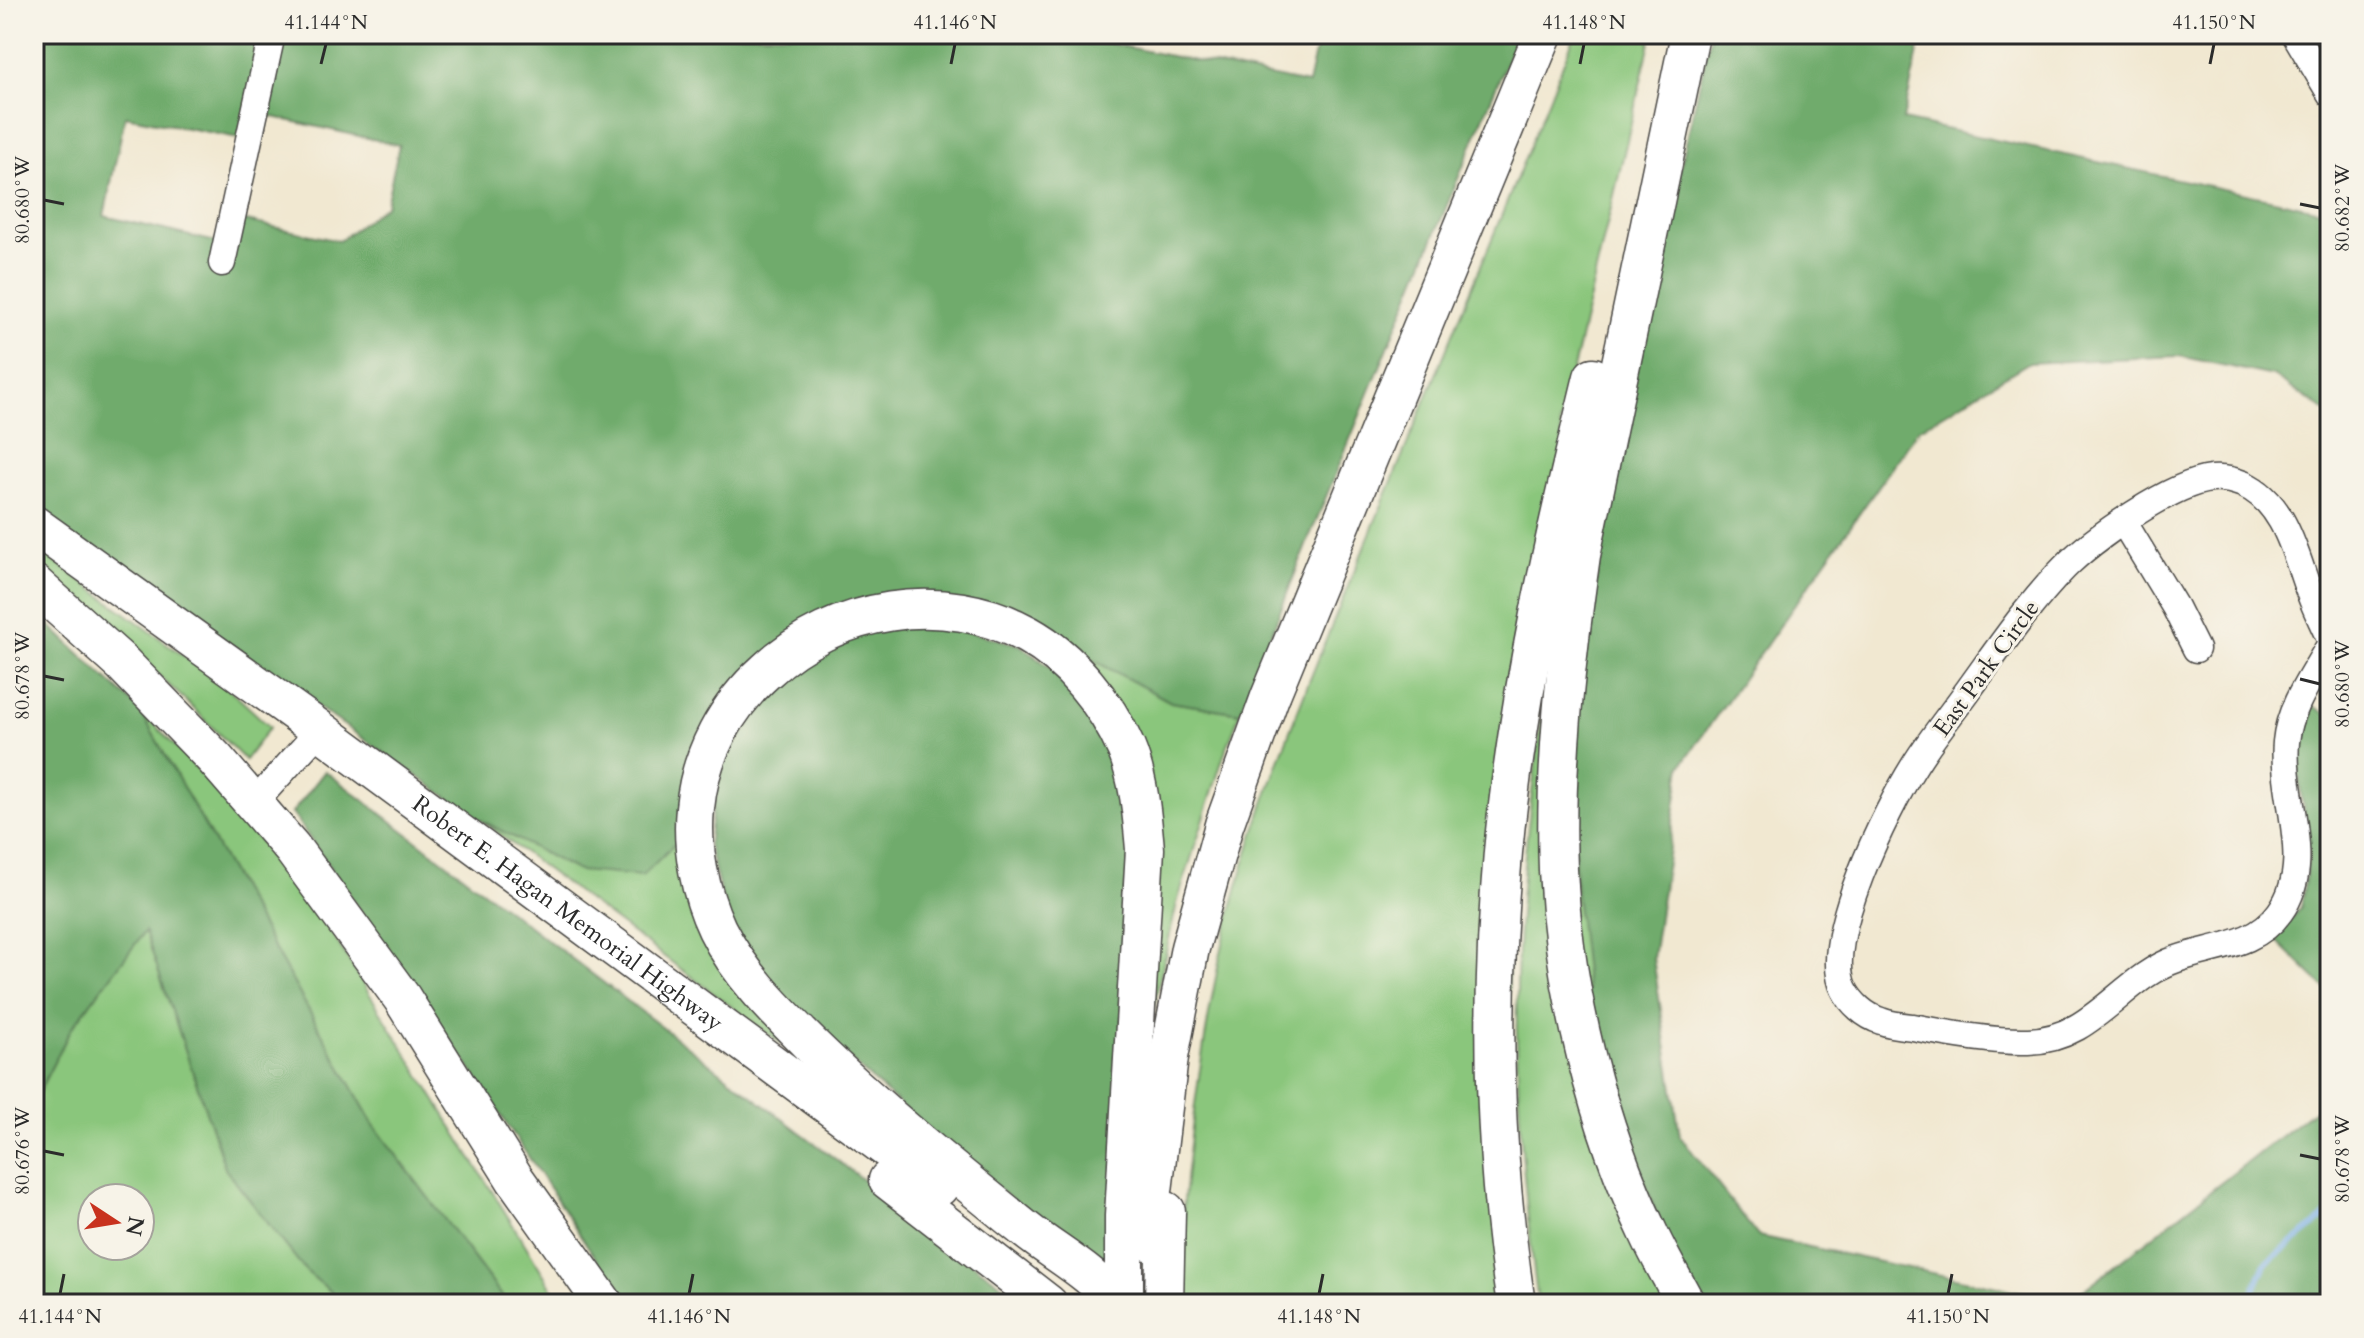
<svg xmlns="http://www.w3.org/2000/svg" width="2364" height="1338" viewBox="0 0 2364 1338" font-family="Cardo,serif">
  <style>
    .green { fill: #8ac67c; stroke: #5a7854; stroke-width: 2; fill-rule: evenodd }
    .forest { fill: #6fab6c; stroke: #4d6b4c; stroke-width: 2; fill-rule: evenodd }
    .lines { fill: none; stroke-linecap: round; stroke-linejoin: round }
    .stream { stroke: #77ade5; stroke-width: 6 }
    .minor-casing { stroke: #494744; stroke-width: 29 }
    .highway-casing { stroke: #494744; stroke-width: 41 }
    .minor { stroke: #fff; stroke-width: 26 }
    .highway { stroke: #fff; stroke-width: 38 }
    .ticks { fill: none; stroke: #2b2b2b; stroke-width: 3 }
    .labels { text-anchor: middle; stroke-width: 6; stroke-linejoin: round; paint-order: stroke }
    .street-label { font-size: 24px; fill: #2b2b2b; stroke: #f7f3e8 }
    .neatline { fill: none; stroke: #2b2b2b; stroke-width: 3 }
    .ticks-label { font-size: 20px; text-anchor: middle; fill: #2b2b2b }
  </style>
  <rect width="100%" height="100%" fill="#f7f3e8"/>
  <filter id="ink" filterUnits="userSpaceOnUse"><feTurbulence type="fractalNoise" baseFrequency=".0125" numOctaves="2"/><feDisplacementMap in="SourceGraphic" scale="16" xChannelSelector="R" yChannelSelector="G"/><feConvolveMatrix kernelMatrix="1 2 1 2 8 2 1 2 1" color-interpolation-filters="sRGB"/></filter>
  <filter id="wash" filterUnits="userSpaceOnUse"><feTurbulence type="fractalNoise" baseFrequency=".006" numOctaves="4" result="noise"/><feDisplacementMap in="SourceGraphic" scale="32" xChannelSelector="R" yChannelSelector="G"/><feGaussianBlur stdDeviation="1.8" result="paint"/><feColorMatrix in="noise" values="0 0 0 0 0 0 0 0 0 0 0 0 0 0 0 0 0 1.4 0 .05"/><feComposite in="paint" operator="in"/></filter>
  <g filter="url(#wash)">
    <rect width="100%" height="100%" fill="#f1e8d1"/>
    <path class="green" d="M 1575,34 L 1652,34 L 1560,424 L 1563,445 L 1514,666 L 1503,1304 L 1178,1304 C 1179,1227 1188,1152 1199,1076 C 1207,1023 1216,970 1229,918 C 1269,766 1334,621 1394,476 C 1455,329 1516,182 1575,34 Z
      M 2310,34 L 2330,34 L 2330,66 Z
      M 34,546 L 230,690 L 270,727 L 245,760 L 184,699 L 34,563 Z
      M 1044,632 L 1171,702 L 1240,713 L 1223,758 L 1177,903 L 1147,1037 Z
      M 1549,666 L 1675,1304 L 1538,1304 C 1523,1187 1513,1069 1518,951 C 1522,855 1536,761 1549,666 Z
      M 139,709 L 223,795 L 323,919 L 562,1304 L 508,1304 L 373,1124 Z
      M 479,819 L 578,871 L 677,842 L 806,1062 Z
      M 145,931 L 226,1170 L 306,1271 L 346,1304 L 34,1304 L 34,1101 L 71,1029 ZM 92,1198 L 140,1198 L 140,1246 L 92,1246 Z"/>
    <path class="forest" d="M 34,34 L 1063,34 L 1308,84 L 1319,34 L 1518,34 L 1309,538 L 1240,713 L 1171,702 L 1017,619 L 790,635 L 677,842 L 642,876 L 578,871 L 479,819 L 34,510 ZM 255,113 L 399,145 L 386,205 L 339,241 L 232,218 L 225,244 L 104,216 L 125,116 L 249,140 Z
      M 1711,34 L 1922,34 L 1903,120 L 2330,212 L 2330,414 L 2273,376 L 2179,356 L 2028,363 L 1919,429 L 1681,766 L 1653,958 L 1680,1136 L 1758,1236 L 2068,1302 L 2330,1098 L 2330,1304 L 1701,1304 L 1663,1233 L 1591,1025 L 1576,894 L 1571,750 L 1616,448 Z
      M 34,611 L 139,709 L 373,1124 L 508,1304 L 346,1304 L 306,1271 L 226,1170 L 145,931 L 71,1029 L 34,1101 Z
      M 925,620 L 1020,645 L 1071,683 L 1105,733 L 1132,843 L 1109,1274 L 962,1161 L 784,1000 L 729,925 L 708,845 L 718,765 L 754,697 L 828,641 Z
      M 2307,702 L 2330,716 L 2330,993 L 2275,939 L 2301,907 L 2309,853 L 2298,772 Z
      M 325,771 L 967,1259 L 1028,1304 L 626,1304 L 465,1061 L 292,813 Z"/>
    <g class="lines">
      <path class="stream" d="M 2248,1304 L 2265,1264 L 2330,1213"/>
    </g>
  </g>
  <g filter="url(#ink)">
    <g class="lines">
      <defs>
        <path id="minor" d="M 2295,34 L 2330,93
          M 222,263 L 272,34
          M 2123,521 L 2175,607 L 2196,649
          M 2330,639 C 2323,624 2316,610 2310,594 C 2295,555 2286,503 2243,484 C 2233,480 2222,478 2211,479 C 2172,483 2091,540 2064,568 C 2029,604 2001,645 1972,685 C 1953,712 1931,738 1914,766 C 1887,809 1820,942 1844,989 C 1851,1003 1865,1016 1881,1021 C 1891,1025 1903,1026 1913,1027 C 1948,1034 1993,1042 2028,1041 C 2093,1040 2121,978 2177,959 C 2214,946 2256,946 2280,912 C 2316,862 2281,798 2286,742 C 2289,707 2313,675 2330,645
          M 254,803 L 320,730"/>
        <g id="highway">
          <path id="s1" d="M 34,525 L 320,730 L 939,1187"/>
          <path d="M 34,584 L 122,663 L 215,759 L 292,848 L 402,998 L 515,1179 L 604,1304"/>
          <path d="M 888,1180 L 1048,1304"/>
          <path d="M 1147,1241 L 1169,1057 L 1190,948 L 1224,825 L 1270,697 L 1543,34"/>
          <path d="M 1116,1304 C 1094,1273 1056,1254 1026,1230 C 953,1171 880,1112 812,1046 C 777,1011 739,974 717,929 C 700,893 691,849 695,808 C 700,754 726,707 766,671 C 834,607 944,588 1028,635 C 1071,659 1106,703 1126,748 C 1139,779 1142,815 1145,849 L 1124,1216 L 1124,1304"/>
          <path d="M 1164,1304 L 1166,1211"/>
          <path d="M 1516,1304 C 1493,1155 1490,1002 1503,852 C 1518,691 1555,533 1593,377"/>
          <path d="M 1686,1304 C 1674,1281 1660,1258 1649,1234 C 1597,1126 1564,990 1558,870 C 1554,765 1566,659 1581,555 L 1690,34"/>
        </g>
      </defs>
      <use href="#minor" class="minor-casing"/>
      <use href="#highway" class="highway-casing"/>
      <use href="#minor" class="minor"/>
      <use href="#highway" class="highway"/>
    </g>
  </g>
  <path class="ticks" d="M 321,64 L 326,44M 951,64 L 955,44M 1580,64 L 1584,44M 2210,64 L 2214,44M 44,200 L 64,204M 2300,204 L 2320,208M 44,676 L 64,680M 2300,679 L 2320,684M 44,1151 L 64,1155M 2300,1155 L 2320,1159M 60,1294 L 64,1274M 689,1294 L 693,1274M 1319,1294 L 1323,1274M 1948,1294 L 1952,1274"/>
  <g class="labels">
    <g class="street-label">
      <text transform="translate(1986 668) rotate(-54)" y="8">East Park Circle</text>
      <text dy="8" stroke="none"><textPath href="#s1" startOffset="660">Robert E. Hagan Memorial Highway</textPath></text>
    </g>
  </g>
  <rect width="2364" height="1338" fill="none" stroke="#f7f3e8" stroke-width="88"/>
  <g transform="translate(116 1222) rotate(102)"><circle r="38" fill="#f7f3e8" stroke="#a5a39c" stroke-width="2"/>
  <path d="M0-6L14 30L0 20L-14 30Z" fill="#c8321e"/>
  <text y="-12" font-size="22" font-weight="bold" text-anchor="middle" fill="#2b2b2b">N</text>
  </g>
  <rect x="44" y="44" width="2276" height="1250" class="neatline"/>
  <g class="ticks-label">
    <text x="326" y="29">41.144°N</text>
    <text x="955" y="29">41.146°N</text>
    <text x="1584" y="29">41.148°N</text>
    <text x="2214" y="29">41.150°N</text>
    <text transform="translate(22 200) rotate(-90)" y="7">80.680°W</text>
    <text transform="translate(2342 208) rotate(-90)" y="7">80.682°W</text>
    <text transform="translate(22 676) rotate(-90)" y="7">80.678°W</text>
    <text transform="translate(2342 684) rotate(-90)" y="7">80.680°W</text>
    <text transform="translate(22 1151) rotate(-90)" y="7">80.676°W</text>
    <text transform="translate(2342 1159) rotate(-90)" y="7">80.678°W</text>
    <text x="60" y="1323">41.144°N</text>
    <text x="689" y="1323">41.146°N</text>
    <text x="1319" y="1323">41.148°N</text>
    <text x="1948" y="1323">41.150°N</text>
  </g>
</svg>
